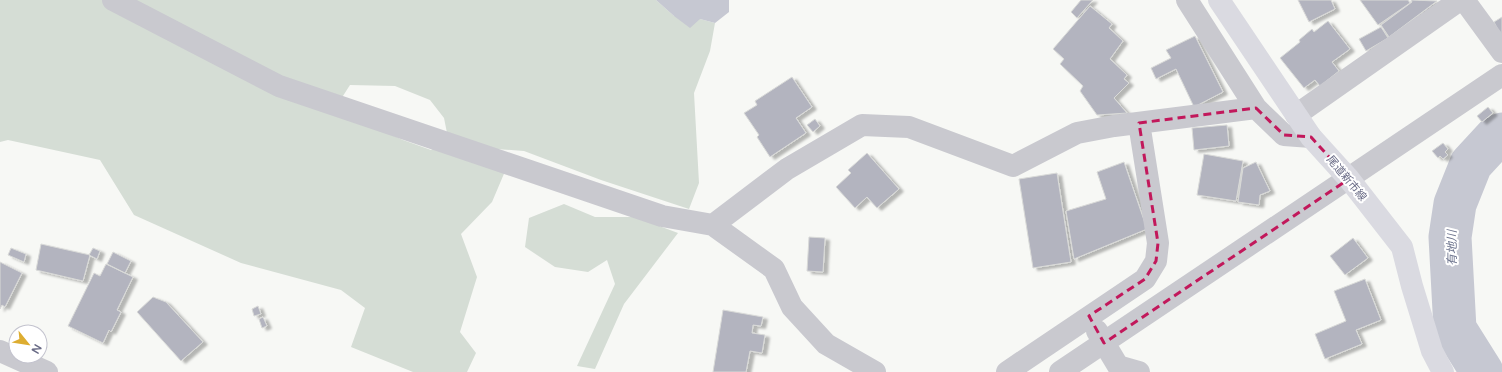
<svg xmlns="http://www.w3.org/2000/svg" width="1502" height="372" viewBox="0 0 1502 372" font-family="'Varela Round','Noto Sans JP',sans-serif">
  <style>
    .green { fill: #d5ddd5 }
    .water { fill: #c6c8d2 }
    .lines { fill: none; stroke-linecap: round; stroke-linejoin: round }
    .river { stroke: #c6c8d2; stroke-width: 43 }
    .building { fill: #b3b4bf; stroke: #d9dad8; filter: url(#shadow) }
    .minor { stroke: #c9c9cf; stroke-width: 22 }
    .major { stroke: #dadae1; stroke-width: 22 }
    .marked { fill: none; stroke: #c2185b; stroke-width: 3; stroke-dasharray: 8 5; stroke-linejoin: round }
    .labels { text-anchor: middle; stroke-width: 4; stroke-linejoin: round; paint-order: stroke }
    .street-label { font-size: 11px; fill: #686a85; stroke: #fff }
    .water-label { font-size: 12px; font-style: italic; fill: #6f768f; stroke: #fff }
  </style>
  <defs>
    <filter id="shadow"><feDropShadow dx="4.5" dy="2.5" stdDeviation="1" flood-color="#0004"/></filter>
  </defs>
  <rect width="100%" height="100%" fill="#f7f8f5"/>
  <path class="green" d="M 0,0 L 656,0 L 674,16 L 700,19 L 715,23 L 710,51 L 694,93 L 699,183 L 689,209 L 601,180 L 524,151 L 496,149 L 447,133 L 444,118 L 430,100 L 395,86 L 350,85 L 341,99 L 354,118 L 403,140 L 431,150 L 445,142 L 506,169 L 492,202 L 461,234 L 477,277 L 460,332 L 476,353 L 467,372 L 413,372 L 351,347 L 365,308 L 341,290 L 241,263 L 134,215 L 100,160 L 8,140 L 0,142 Z
    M 564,204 L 595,217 L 635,217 L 678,233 L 624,304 L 595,369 L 577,366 L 615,284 L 607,260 L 588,272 L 555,267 L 525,247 L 529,218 Z"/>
  <path class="water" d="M 656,0 L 729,0 L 729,12 L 715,23 L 700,19 L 690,28 L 674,16 Z"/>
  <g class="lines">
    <path class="river" d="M 1482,372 L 1455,329 L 1450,237 L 1455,204 L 1471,164 L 1495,138 L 1502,134"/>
  </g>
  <path class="building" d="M 1081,0 L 1093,0 L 1077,18 L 1071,12 Z
    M 1298,0 L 1331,0 L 1335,9 L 1309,22 Z
    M 1360,0 L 1408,0 L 1410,3 L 1378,25 Z
    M 1411,0 L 1437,1 L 1389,37 L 1381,25 L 1412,2 Z
    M 1090,6 L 1112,24 L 1109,28 L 1123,41 L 1110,59 L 1127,75 L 1124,79 L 1129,83 L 1114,98 L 1127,113 L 1097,115 L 1080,91 L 1083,86 L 1060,64 L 1064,59 L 1053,49 Z
    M 1502,17 L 1502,38 L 1494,22 Z
    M 1328,21 L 1350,49 L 1332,62 L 1339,71 L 1320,86 L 1315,80 L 1304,88 L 1280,58 L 1300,42 L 1299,40 L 1312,29 L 1314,32 Z
    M 1381,27 L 1388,38 L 1366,51 L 1359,39 Z
    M 1195,36 L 1223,92 L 1194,107 L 1176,69 L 1156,79 L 1151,68 L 1171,58 L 1166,50 Z
    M 792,77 L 812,107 L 796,118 L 806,133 L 770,157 L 757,137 L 759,135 L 744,113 L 757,105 L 755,101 Z
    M 1488,107 L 1493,113 L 1482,122 L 1477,116 Z
    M 815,119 L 820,126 L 813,132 L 807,125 Z
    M 1227,125 L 1229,146 L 1194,150 L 1192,128 Z
    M 1443,143 L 1448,149 L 1445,152 L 1448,155 L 1443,159 L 1440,156 L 1438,158 L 1432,151 Z
    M 867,153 L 899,189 L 877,208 L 867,197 L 855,208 L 836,187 L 851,173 L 848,170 Z
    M 1204,154 L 1243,161 L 1236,201 L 1197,195 Z
    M 1124,162 L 1147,229 L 1074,259 L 1066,211 L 1106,199 L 1097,172 Z
    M 1256,162 L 1270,191 L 1260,195 L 1259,205 L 1238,202 L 1243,168 Z
    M 1057,173 L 1071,262 L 1033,268 L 1019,179 Z
    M 809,237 L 825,238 L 823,272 L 807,271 Z
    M 1353,238 L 1368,258 L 1345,275 L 1330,256 Z
    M 41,244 L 90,255 L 83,281 L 36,270 Z
    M 11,248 L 26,254 L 24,262 L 8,255 Z
    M 93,248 L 100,251 L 97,259 L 89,255 Z
    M 113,252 L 131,261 L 125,273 L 107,264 Z
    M 0,262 L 22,273 L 5,307 L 2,305 L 0,309 Z
    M 106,264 L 133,277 L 117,310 L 121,312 L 111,332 L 109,330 L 103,343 L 68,326 L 94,273 L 100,276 Z
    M 1365,279 L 1381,320 L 1356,330 L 1362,344 L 1325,359 L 1315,334 L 1346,321 L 1334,291 Z
    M 153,297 L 166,302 L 203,342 L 181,361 L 137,312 Z
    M 258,306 L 261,314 L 254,316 L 252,309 Z
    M 723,310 L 763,317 L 761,326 L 753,325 L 752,333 L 765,335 L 762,353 L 750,351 L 746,372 L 713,372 Z
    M 263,317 L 267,326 L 262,328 L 259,319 Z"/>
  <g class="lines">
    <path class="minor" d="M 113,0 L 279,86 L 662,216 L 713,225 L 774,269 L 792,307 L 826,344 L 875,372
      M 1187,0 L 1256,108 L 1284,135 L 1311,137
      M 1464,0 L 1502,52
      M 1296,115 L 1460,0
      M 713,225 L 787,169 L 862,125 L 909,127 L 1013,166 L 1077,133 L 1114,126 L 1256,108
      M 1097,331 L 1118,366 L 1139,372
      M 0,351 L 47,372
      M 1007,372 L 1145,279 L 1156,261 L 1158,243 L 1139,123
      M 1060,372 L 1502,75"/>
    <path class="major" d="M 1219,0 L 1311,137 L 1349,179 L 1402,247 L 1412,286 L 1432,351 L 1443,372"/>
  </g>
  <path class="marked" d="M 1256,108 L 1284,135 L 1311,137 L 1349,179 L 1104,343 L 1089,316 L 1145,279 L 1156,261 L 1158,243 L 1139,123 Z"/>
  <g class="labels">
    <g class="street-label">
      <text transform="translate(1347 178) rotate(50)" y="4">尾道新市線</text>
    </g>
    <g class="water-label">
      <text transform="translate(1452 248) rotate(-90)" y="4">有地川</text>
    </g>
  </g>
  <g transform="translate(28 344) rotate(120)"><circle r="19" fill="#ffffff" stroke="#c3c3ce"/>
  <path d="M0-3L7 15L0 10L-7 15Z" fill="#ddad31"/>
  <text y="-6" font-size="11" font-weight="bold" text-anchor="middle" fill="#686a85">N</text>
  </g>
</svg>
